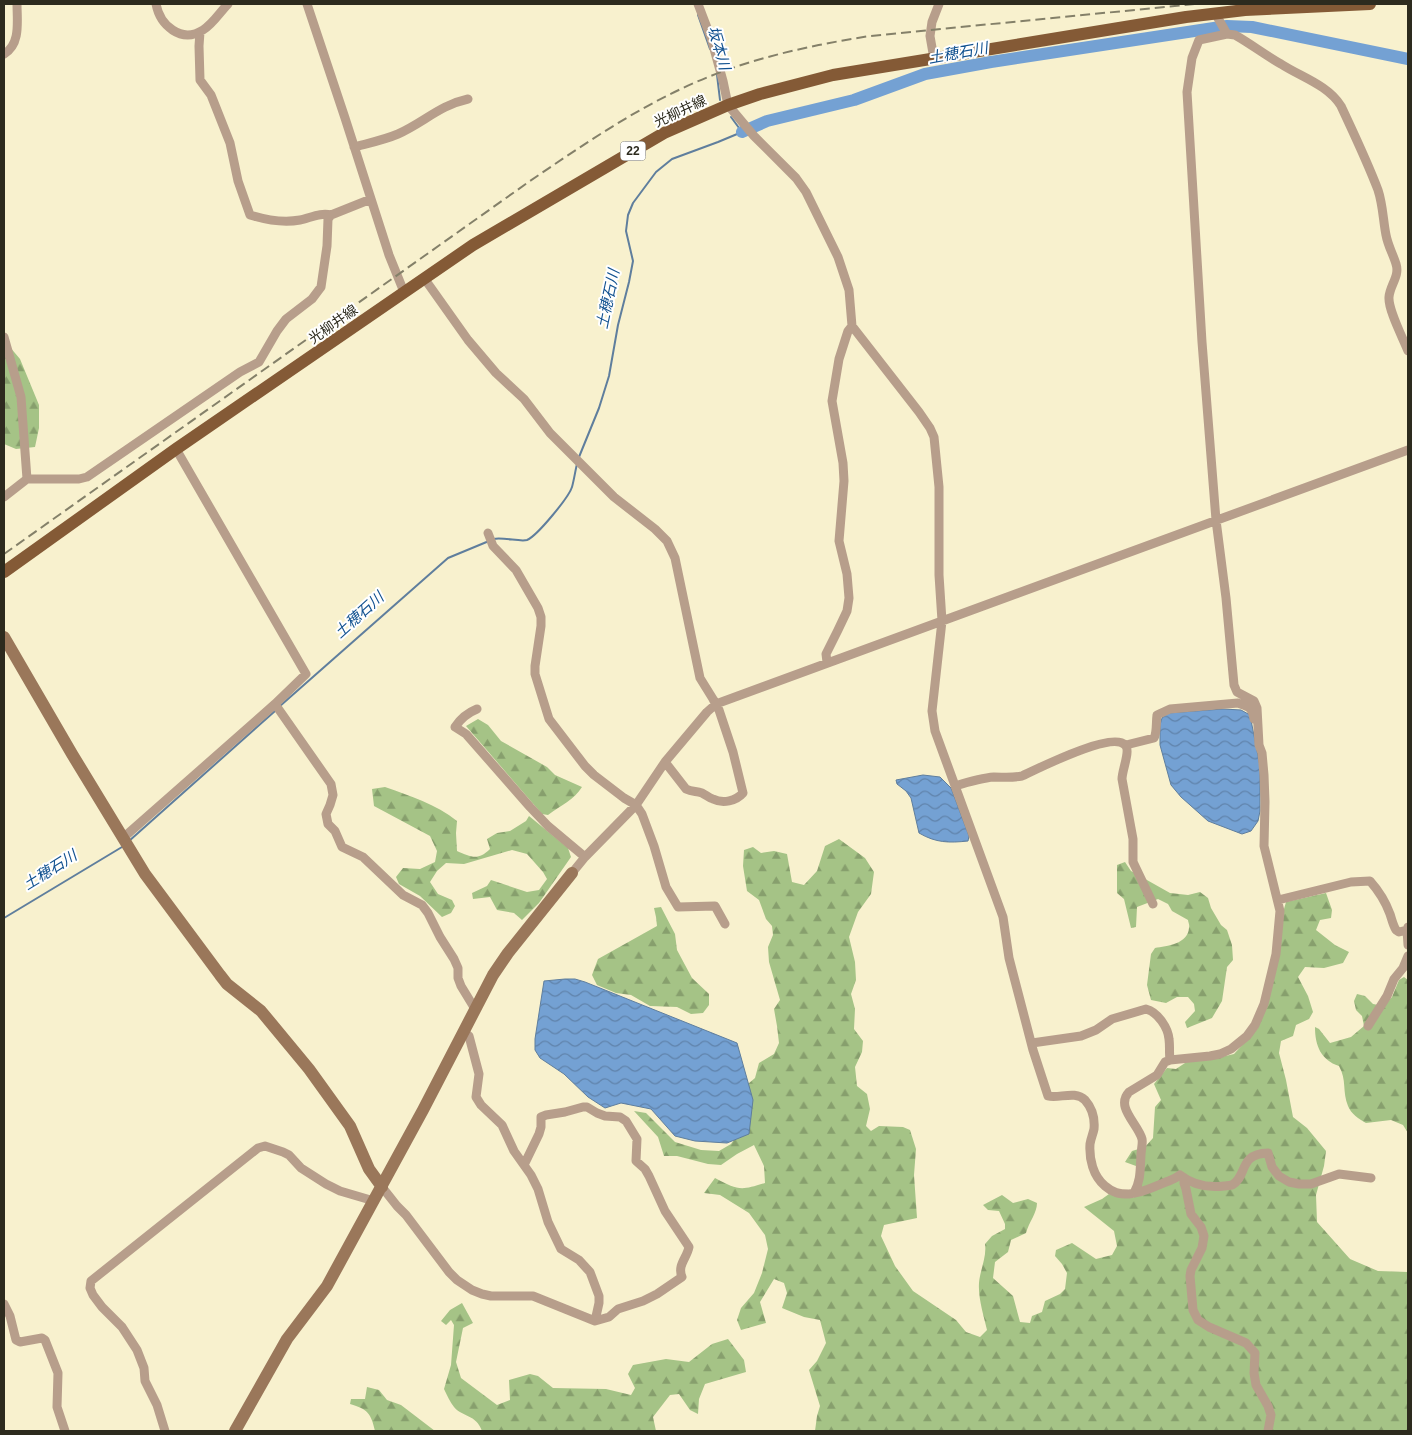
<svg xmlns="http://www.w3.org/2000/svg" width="1412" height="1435" viewBox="0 0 1412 1435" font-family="Helvetica,'Noto Sans JP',sans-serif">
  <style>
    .forest { fill: url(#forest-firs) }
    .water { fill: url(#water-waves); stroke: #5f7e9d }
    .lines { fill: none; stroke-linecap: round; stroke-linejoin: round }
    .stream { stroke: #5f7e9d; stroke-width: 2 }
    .river { stroke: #74a1d3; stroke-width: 12 }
    .street { stroke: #b79e8b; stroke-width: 9 }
    .secondary { stroke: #9a775a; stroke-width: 12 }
    .primary { stroke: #845a36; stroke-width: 12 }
    .rail { stroke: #848069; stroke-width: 2; stroke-dasharray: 10 5; stroke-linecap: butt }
    .labels { text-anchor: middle; stroke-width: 4; stroke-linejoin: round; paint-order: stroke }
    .shield { fill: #fff; stroke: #6c6b62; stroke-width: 1 }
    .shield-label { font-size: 12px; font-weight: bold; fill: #2d2b1e }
    .street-label { font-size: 14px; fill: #2d2b1e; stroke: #fff }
    .water-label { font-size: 15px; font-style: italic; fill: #125290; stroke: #fff }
  </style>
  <defs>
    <pattern id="forest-firs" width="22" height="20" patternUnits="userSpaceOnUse" patternTransform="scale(1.25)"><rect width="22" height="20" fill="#a5c386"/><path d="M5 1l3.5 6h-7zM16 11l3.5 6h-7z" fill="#879f6d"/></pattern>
    <pattern id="water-waves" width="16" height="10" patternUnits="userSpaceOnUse" patternTransform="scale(1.25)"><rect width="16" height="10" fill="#74a1d3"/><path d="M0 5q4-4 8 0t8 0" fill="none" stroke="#6083ab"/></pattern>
  </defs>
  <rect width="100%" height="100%" fill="#f8f1ce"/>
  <path class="forest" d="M 4,340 L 20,359 L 39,405 L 39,428 L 35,447 L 16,449 L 4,444 Z
    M 478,719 L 488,725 L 501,741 L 547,767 L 555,775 L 582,787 C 574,800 561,805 548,815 L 542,814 L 466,726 Z
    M 385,787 C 410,796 436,804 457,821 L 456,833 L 457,851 C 471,857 478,861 490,849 L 487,839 L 497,833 L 510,831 L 526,821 L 529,816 L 568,848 L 571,857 L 539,903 L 522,920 L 514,913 L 497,910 L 490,897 L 473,899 L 472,893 L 487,886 L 491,880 L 527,892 L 539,890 L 547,879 L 543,872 L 527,854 L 512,850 L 464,864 L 446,863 L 437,871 L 430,882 L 438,894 L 452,900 L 455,906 L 451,913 L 442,917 L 420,896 L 399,884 L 396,877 L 403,868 L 420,869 L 435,862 L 437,851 L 430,836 L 374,806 L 372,789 Z
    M 839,839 L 865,858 L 874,872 L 871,894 L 858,912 L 849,937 L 855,962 L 856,980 L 851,994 L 855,1009 L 854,1029 L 863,1041 L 862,1052 L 855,1067 L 857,1086 L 867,1094 L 870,1109 L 866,1126 L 871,1131 L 879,1126 L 903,1127 L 910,1130 L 916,1149 L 914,1175 L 917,1218 L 884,1225 L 881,1236 L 895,1266 L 913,1291 L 956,1320 L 966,1332 L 980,1337 L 987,1330 C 984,1316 978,1299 979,1283 C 980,1270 987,1257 985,1244 L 992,1236 L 1005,1229 L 1005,1224 L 999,1211 L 988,1210 L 983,1205 L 1002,1195 L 1013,1203 L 1028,1199 L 1037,1203 C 1037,1213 1029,1222 1026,1233 L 1011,1240 L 1008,1252 L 995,1262 L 993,1278 L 1013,1296 L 1020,1322 L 1030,1323 L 1032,1316 L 1042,1312 L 1045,1301 L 1060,1294 L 1065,1289 L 1067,1273 L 1062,1264 L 1055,1256 L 1056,1250 L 1072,1243 L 1096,1259 L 1112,1255 L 1117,1246 L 1114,1231 L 1084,1207 L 1102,1199 L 1109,1194 L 1133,1198 L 1139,1187 L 1136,1166 L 1125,1162 L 1132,1151 L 1145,1147 L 1153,1138 L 1155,1107 L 1161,1100 L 1154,1084 L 1167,1068 L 1176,1069 L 1188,1061 L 1217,1058 L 1234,1054 L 1258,1028 L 1282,916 L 1286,902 L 1326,893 L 1332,910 L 1331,918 L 1320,920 L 1316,930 L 1335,945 L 1349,952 L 1343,963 L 1324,968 L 1305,967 L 1298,977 L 1308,996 L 1313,1012 L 1309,1019 L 1296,1025 L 1293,1036 L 1281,1041 L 1279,1053 L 1286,1080 L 1293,1117 L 1307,1128 L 1326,1151 L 1324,1166 L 1316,1195 L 1317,1222 L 1350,1259 L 1378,1271 L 1408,1272 L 1408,1431 L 815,1431 L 817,1416 L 820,1406 L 809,1370 L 817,1361 L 826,1343 L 820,1320 L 804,1317 L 782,1308 L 787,1293 L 784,1283 L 774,1279 L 760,1302 L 766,1323 L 741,1330 L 737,1320 L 741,1308 L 754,1293 L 762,1273 L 768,1249 L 765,1235 L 749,1213 L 720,1195 L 704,1193 L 715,1178 C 738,1190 740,1191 765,1183 L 764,1166 L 754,1145 L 737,1154 L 721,1165 L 708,1164 L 677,1156 L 664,1156 L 658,1137 L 634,1111 L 646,1113 L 675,1142 L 701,1150 L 719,1151 L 731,1144 L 744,1126 L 742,1089 L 755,1078 L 759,1063 L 774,1054 L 779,1043 L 777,1026 L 774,1009 L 780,1000 L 769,962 L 768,947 L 773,935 L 772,926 L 766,919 L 759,900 L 747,891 L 743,866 L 744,850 L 753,847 L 761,853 L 774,851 L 787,854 L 792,882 L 804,885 L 817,871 L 825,846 Z
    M 1125,862 L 1131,871 L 1170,893 L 1188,895 L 1200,892 L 1208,898 L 1211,908 L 1221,925 L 1227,930 L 1232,945 L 1233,960 L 1227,967 L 1222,1001 L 1212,1018 L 1187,1028 L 1185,1022 L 1195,1011 L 1194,1004 L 1188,997 L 1177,997 L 1166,1003 L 1151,1000 L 1147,985 L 1151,954 L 1155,948 C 1167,946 1188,944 1189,928 C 1190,925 1188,922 1188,920 L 1172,911 L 1168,904 L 1158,899 L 1137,907 L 1136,927 L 1131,928 L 1124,899 L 1117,893 L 1117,865 Z
    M 661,907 L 675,934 L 677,950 L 692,978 L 709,994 L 709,1005 L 703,1013 L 691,1014 L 677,1007 L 650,1006 L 631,995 L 616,993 L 597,985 L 592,975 L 598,959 L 657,926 L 656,917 L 654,908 Z
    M 1404,977 L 1408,980 L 1408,1133 L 1403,1125 L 1391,1120 L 1366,1123 C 1359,1119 1351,1114 1348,1106 C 1342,1092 1347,1080 1339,1066 C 1321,1060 1315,1046 1315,1027 L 1319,1029 L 1330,1043 L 1351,1037 L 1364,1026 L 1362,1016 L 1356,1010 L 1354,1001 L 1357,994 L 1365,996 L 1373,1004 L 1384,1006 L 1392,997 L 1399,980 Z
    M 462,1303 L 473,1323 L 463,1328 L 456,1362 L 461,1378 L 497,1405 L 510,1400 L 509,1380 L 530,1374 L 538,1376 L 553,1388 L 606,1389 L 631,1395 L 635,1388 L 628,1374 L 633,1365 L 666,1359 L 689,1362 L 712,1344 L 728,1339 L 744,1360 L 746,1372 L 705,1384 L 699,1399 L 698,1414 L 690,1410 L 679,1394 L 670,1395 L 653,1417 L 656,1431 L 482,1431 C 476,1414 462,1417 454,1407 C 450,1402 447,1395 444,1389 L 451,1365 L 454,1325 L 451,1320 L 446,1325 L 441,1321 L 450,1310 Z
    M 367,1387 L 379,1390 L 387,1400 L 401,1405 L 435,1431 L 375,1431 C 371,1414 368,1409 350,1404 L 351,1399 L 365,1399 Z"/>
  <path class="water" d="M 1223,709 L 1241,710 L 1250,715 L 1260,766 L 1260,811 L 1258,821 L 1251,831 L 1242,834 L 1208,821 L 1181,797 L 1171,785 L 1160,745 L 1160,725 L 1162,718 L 1168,713 Z
    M 923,775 L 940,777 L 951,788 L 969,836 L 968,841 C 949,843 936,843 919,833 L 911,798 L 906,791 L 897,784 L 896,780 Z
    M 565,979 L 575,979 L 585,982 L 737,1043 L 753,1100 L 749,1134 L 727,1143 L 695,1141 L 675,1136 L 651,1109 L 621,1103 L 605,1108 L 588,1097 L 564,1074 L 540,1058 L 535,1050 L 535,1039 L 544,981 Z"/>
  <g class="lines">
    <path class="stream" d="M 698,15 L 710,49
      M 717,75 L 720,100
      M 579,457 L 599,408 L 609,376 L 618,325 L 629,282 L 633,261 L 626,231 L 628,215 L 633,203 L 656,172 L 672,159 L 718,142 L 742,132 L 731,117
      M 493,539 C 504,537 520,542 527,540 C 537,536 569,497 572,487 C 574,480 575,472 577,464
      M 280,706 L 448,558 L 489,541
      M 129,841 L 275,711
      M 4,918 L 122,847"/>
    <path class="river" d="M 742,132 L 767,121 L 854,100 L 925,74 L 991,62 L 1227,26 L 1252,27 L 1408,59"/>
    <path class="street" d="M 156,4 C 160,25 181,44 203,30 C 213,24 220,12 228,4
      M 307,4 L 345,118 L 389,255 L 404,292
      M 698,4 L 711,38 L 723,81 L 728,105 L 754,136 L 796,178 L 806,192 L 838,257 L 849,290 L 852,326 L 919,412 L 930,428 L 934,437 L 939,487 L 939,575 L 942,621 L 932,711 L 935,731 L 1003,917 L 1009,958 L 1033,1050 L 1048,1096 C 1059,1099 1075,1090 1085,1100 C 1092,1108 1095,1118 1094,1129 C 1093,1134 1091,1138 1090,1144 C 1089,1159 1093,1176 1105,1186 C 1113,1193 1119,1194 1129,1194 C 1143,1193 1153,1187 1166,1182 C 1171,1180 1175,1179 1180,1175 C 1193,1185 1208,1188 1224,1186 C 1225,1186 1232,1185 1232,1185 C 1248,1176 1238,1154 1268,1153 L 1272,1167 L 1279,1176 L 1289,1182 L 1299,1184 L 1311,1184 L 1339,1174 L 1371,1178
      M 1215,13 L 1227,34
      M 200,32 L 199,46 L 200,80 L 211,95 L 230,143 L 238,181 L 250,215 C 266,220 284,223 300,220 C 310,218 321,212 331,215
      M 4,54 C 21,44 17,21 17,4
      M 934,59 L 930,36 L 932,22 L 939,4
      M 354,147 C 369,143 384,140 398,134 C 423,123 440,105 468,99
      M 424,278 L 468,340 L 496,373 L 524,399 L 550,433 L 614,497 L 655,529 L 667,541 L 675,558 L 700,678 L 713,699 L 719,710 L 733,752 L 743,793 C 736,801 723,804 713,799 C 709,798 706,795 702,793 C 696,791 692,792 686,789 L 665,762
      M 4,337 L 21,397 L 27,479
      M 4,497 L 27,479 L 79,479 L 87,477 L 240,372 L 259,362 L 277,331 L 286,319 L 312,299 L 321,287 L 327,246 L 328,219 L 331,215 L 371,199
      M 488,533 L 493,546 L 516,570 L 538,608 L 541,617 L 541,626 L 535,666 L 535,674 L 549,719 L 585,766 L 594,775 L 624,798 L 636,805 L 642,814 L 654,846 L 666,887 L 678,907 L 715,906 L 725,924
      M 827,662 L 826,654 L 838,630 L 847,611 L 849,598 L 847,574 L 839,541 L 844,481 L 843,463 L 832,401 L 839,359 L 848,331 L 852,326
      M 275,704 L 331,784 L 333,795 L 330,805 L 326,814 L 328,824 L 335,831 L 342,847 L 363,857 L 403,895 L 422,905 L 428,913 L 440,937 L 454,959 L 458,968 L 458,978 L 461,986 L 475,1009
      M 477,709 C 467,713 461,718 455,727 L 466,734 L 530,807 L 548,826 L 585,857
      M 1126,745 L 1154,738 C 1157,733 1156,722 1157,715 L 1170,709 L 1238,703 C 1249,707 1252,707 1254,719
      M 955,786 C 968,782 981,778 994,777 C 1004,777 1012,778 1022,776 C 1037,769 1112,731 1125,745 C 1131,750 1122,770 1122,779 L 1133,839 L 1133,862 L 1153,904
      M 123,838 L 275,704 L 306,674 L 176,449
      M 572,873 L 585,857 L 636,805 L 665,762 L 707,712 L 716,704 L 1408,450
      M 1278,900 L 1351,882 L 1370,881 C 1378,890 1386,903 1390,914 C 1392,920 1393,925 1396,930 L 1399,932 L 1407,930 L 1408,927
      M 1407,930 L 1408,945
      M 1368,1026 L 1387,996 L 1394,979 L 1403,968 L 1408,956
      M 464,1032 L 469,1036 L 479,1074 L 476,1097 L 481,1105 L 502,1125 L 514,1151 L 531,1175 L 538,1189 L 548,1222 L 561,1249 L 579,1260 L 590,1272 L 599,1296 L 599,1303 L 595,1321
      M 1032,1043 L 1081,1036 L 1096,1030 L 1112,1019 L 1146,1009 C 1158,1012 1168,1028 1169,1039 C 1170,1046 1169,1053 1170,1060
      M 1184,1179 L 1184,1183 L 1186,1189 L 1191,1214 L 1201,1227 L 1204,1236 L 1202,1248 L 1191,1270 L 1190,1276 L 1193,1310 L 1198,1320 L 1209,1327 L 1246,1343 L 1255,1353 L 1254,1373 L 1256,1385 L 1268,1406 L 1271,1415 L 1268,1431
      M 382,1187 L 397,1206 L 406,1215 L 449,1272 L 457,1280 L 472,1290 L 482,1294 L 491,1296 L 533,1296 L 595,1321 L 609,1317 L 618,1309 L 643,1301 L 657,1294 L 682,1277 C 677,1265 687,1258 689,1247 L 665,1211 L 649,1176 L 645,1169 L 636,1161 L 637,1139 L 626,1121 L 620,1117 L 605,1116 L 597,1113 L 587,1107 L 583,1107 L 565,1112 L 546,1115 L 541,1117 L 541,1127 L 539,1134 L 524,1165
      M 1134,1193 C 1141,1181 1140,1169 1141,1155 C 1141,1150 1143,1144 1142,1139 C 1138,1124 1115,1107 1129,1092 L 1157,1075 L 1165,1062 L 1170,1060 L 1210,1056 L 1220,1054 L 1231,1049 L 1247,1036 L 1255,1025 L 1264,1004 L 1276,954 L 1280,911 L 1264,846 L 1265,802 L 1264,775 L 1262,753 L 1259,745 L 1257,708 L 1254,701 L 1237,692 L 1234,685 L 1226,598 L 1216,520 L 1202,342 L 1187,92 L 1192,58 L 1199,40 L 1227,34 L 1235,35 C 1251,44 1265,55 1281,64 C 1301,77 1328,85 1341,106 C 1354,134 1367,161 1378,190 C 1383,205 1383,220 1386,235 C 1388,246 1393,254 1396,264 C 1400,276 1390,285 1389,297 C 1388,310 1403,338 1408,351
      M 4,1304 L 10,1316 L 16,1340 L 20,1342 L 42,1338 L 45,1340 L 58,1373 L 57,1407 L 65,1431
      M 165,1431 L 157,1405 L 145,1381 L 144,1368 L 137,1350 L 122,1327 L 102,1307 L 93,1295 L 90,1288 L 91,1281 L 258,1148 L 265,1146 L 283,1152 L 289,1155 L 301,1168 L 326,1184 L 340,1191 L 374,1201"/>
    <path class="secondary" d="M 4,637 L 72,754 L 145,874 L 220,975 L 227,984 L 261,1011 L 309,1069 L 350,1126 L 369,1169 L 382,1187
      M 235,1431 L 287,1339 L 327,1286 L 423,1110 L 493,975 L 508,953 L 572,873"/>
    <path class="primary" d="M 4,572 L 176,449 L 473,245 L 664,133 L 728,105 L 760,94 L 833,75 L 1186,17 L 1245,10 L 1370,4"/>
    <path class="rail" d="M 4,554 L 530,181 C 580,147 629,113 683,88 C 742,60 806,46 870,36 L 1195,4"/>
  </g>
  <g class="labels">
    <rect class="shield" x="620.5" y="141.5" width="25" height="19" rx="4"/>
    <g class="shield-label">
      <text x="633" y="155">22</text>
    </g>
    <g class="street-label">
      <text transform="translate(680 111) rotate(-25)" y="5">光柳井線</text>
      <text transform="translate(333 324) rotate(-35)" y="5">光柳井線</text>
    </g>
    <g class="water-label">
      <text transform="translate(719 48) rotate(74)" y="5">坂本川</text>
      <text transform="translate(958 53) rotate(-10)" y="5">土穂石川</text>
      <text transform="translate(608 299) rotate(-78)" y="5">土穂石川</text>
      <text transform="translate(359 615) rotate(-42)" y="5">土穂石川</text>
      <text transform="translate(50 870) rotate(-32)" y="5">土穂石川</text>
    </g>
  </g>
  <rect width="1412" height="1435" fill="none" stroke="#2d2b1e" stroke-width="10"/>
</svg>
